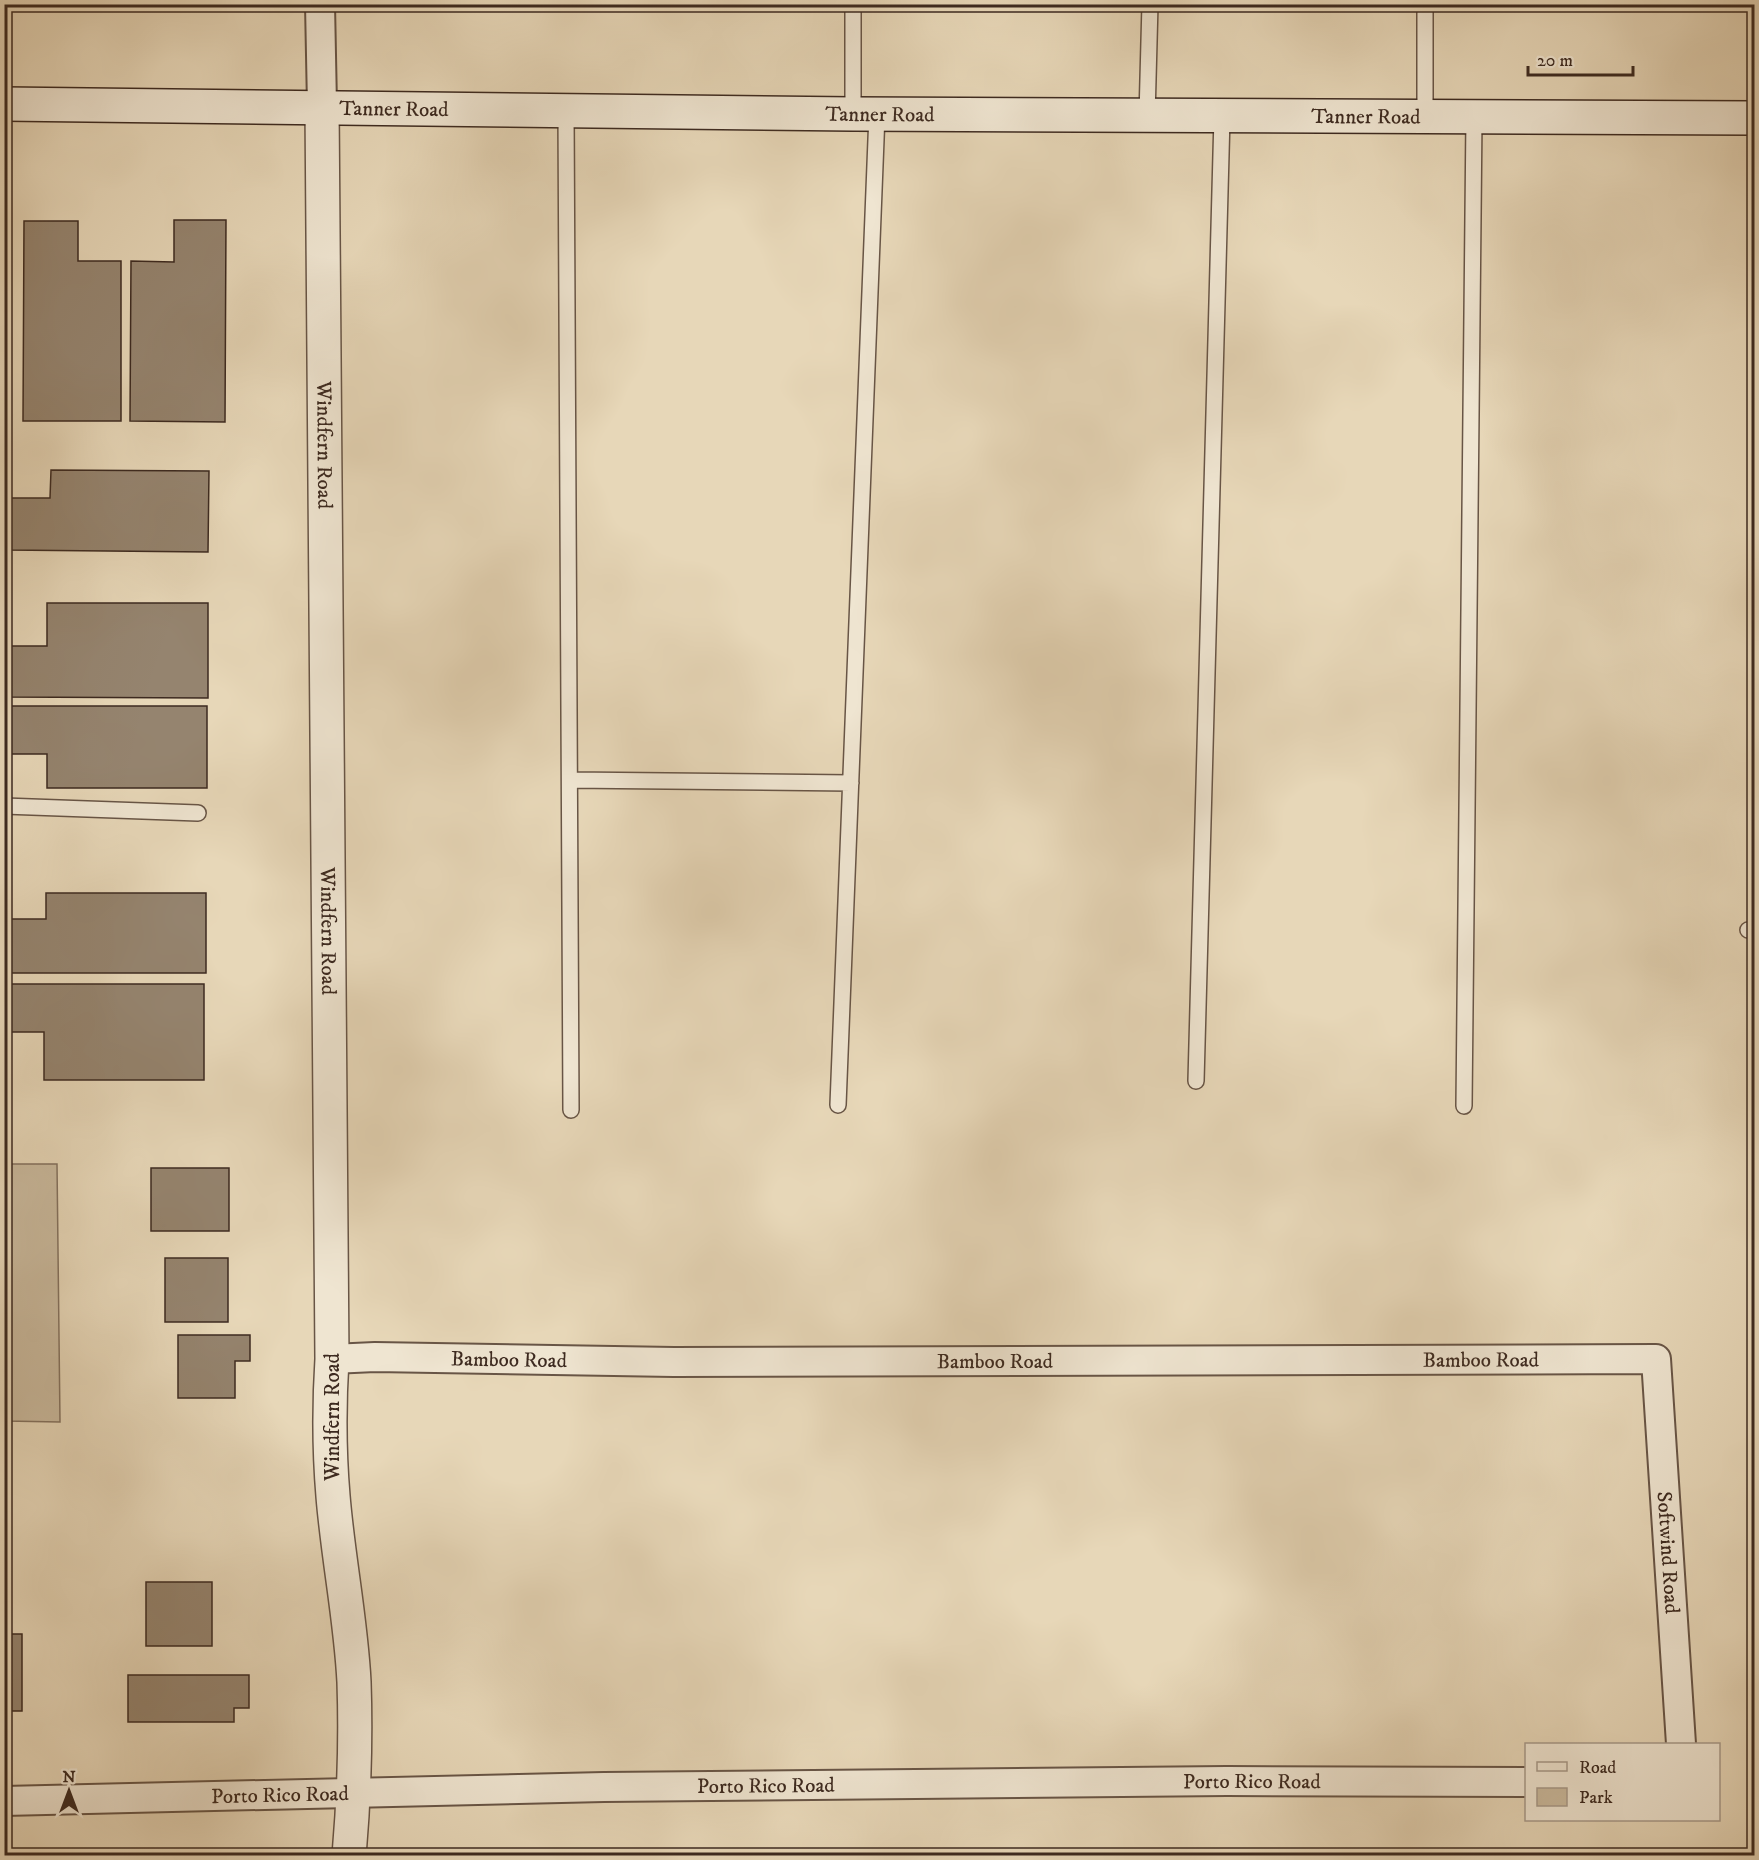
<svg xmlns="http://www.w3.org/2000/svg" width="1759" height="1860" viewBox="0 0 1759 1860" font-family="'IM FELL DW Pica',serif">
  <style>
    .green { fill: #caba9e; stroke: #84725f; stroke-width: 1.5 }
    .building { fill: #95846f; stroke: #3d2a20; stroke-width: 1.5 }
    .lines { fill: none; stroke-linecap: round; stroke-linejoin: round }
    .service-casing { stroke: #685546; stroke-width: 18 }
    .minor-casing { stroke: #685546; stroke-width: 32 }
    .tertiary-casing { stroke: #685546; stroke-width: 36 }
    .secondary-casing { stroke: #3d2a20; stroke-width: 36 }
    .service { stroke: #efe5d1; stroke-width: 15 }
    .minor { stroke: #efe5d1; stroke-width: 28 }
    .tertiary { stroke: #efe5d1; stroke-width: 33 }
    .secondary { stroke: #efe5d1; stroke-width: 33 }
    .labels { text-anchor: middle; stroke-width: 6; stroke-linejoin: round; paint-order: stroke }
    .street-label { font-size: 21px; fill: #3d2a20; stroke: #efe5d1 }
  </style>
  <rect width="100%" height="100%" fill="#e7d7b8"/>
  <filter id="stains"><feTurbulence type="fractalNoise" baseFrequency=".00333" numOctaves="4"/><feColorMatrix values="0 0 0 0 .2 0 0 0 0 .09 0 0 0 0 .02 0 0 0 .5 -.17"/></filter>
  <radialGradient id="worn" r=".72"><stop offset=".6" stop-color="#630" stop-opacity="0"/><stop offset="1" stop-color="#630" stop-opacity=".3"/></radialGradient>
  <path class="green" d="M 5,1164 L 57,1164 L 60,1422 L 5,1421 Z"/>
  <path class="building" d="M 174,220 L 226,220 L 225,422 L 130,421 L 131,261 L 174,262 Z
    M 24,221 L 78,221 L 78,261 L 121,261 L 121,421 L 23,421 Z
    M 51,470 L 209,471 L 208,552 L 6,550 L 6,498 L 50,498 Z
    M 47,603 L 208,603 L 208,698 L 5,697 L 5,646 L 47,646 Z
    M 4,706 L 207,706 L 207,788 L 47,788 L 47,754 L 4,754 Z
    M 46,893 L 206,893 L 206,973 L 5,973 L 5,919 L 46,919 Z
    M 4,984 L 204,984 L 204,1080 L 44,1080 L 44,1032 L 4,1032 Z
    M 151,1168 L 229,1168 L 229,1231 L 151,1231 Z
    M 165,1258 L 228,1258 L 228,1322 L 165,1322 Z
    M 178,1335 L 250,1335 L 250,1361 L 235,1361 L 235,1398 L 178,1398 Z
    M 146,1582 L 212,1582 L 212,1646 L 146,1646 Z
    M 4,1634 L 22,1634 L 22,1711 L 4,1711 Z
    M 128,1675 L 249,1675 L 249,1708 L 234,1708 L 234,1722 L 128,1722 Z"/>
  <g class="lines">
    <defs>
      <path id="service" d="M 853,4 L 853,114
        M 566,111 L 571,1110
        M 1147,116 L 1150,4
        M 1425,117 L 1425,4
        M 570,780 L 851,783
        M 4,806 L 198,813
        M 1748,930 L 1754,930
        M 1196,1081 L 1222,117
        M 838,1105 L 877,114
        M 1464,1106 L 1474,117"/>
      <g id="minor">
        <path d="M 320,4 L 322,106"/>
        <path id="s1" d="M 332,1359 L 375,1357 L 674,1362 L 1656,1359 L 1681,1744"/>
        <path id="s2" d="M 4,1801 L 604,1787 L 1227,1781 L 1526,1782"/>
      </g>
      <g id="tertiary">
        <path id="s3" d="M 322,106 L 332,1359 C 329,1406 329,1449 333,1496 C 338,1558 351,1620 354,1682 C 356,1740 354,1798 349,1856"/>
      </g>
      <g id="secondary">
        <path id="s4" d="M 4,104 L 853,114 L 1754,118"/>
      </g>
    </defs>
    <use href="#service" class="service-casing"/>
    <use href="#minor" class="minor-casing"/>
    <use href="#tertiary" class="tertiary-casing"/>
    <use href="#secondary" class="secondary-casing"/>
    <use href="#service" class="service"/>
    <use href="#minor" class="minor"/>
    <use href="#tertiary" class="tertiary"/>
    <use href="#secondary" class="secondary"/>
  </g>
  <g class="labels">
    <g class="street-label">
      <text dy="7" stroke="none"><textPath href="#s4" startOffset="390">Tanner Road</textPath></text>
      <text dy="7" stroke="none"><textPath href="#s4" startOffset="876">Tanner Road</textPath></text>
      <text dy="7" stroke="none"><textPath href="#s4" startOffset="1362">Tanner Road</textPath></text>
      <text dy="7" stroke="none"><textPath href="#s3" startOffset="339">Windfern Road</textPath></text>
      <text dy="7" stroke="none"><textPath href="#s3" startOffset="825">Windfern Road</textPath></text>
      <text dy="7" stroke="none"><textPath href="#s1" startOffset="177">Bamboo Road</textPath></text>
      <text dy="7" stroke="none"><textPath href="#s1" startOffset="1149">Bamboo Road</textPath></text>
      <text dy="7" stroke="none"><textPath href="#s1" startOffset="663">Bamboo Road</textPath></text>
      <text transform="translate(332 1417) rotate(-90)" y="7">Windfern Road</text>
      <text dy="7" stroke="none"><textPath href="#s1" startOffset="1518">Softwind Road</textPath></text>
      <text dy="7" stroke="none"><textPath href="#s2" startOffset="1248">Porto Rico Road</textPath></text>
      <text dy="7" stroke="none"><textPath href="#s2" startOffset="762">Porto Rico Road</textPath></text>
      <text dy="7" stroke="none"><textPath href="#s2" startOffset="276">Porto Rico Road</textPath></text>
    </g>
  </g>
  <rect width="1759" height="1860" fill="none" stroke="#e7d7b8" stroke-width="24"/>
  <rect x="6" y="6" width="1747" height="1848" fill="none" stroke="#3d2a20" stroke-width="3"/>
  <rect x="12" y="12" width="1735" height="1836" fill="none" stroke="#3d2a20" stroke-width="1.5"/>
  <rect x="1525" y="1743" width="195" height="78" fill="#efe5d1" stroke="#a89a8a" stroke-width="1.5"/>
  <rect x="1537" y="1762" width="30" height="9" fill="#efe5d1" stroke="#a89a8a" stroke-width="1.5"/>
  <text x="1579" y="1773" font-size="18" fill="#3d2a20">Road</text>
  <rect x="1537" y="1788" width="30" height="18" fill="#caba9e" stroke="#a89a8a" stroke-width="1.5"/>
  <text x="1579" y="1803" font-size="18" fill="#3d2a20">Park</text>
  <g transform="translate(69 1791)" stroke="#efe5d1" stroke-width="4.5" paint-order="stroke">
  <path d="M0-4.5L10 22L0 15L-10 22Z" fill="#3d2a20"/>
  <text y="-9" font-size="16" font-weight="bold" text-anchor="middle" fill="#3d2a20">N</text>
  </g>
  <path d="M1528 66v9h105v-9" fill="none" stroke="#3d2a20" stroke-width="3"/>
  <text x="1537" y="66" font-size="18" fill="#3d2a20" stroke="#efe5d1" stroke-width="4.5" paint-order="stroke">20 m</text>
  <rect width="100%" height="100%" filter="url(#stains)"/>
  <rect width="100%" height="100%" fill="url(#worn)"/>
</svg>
